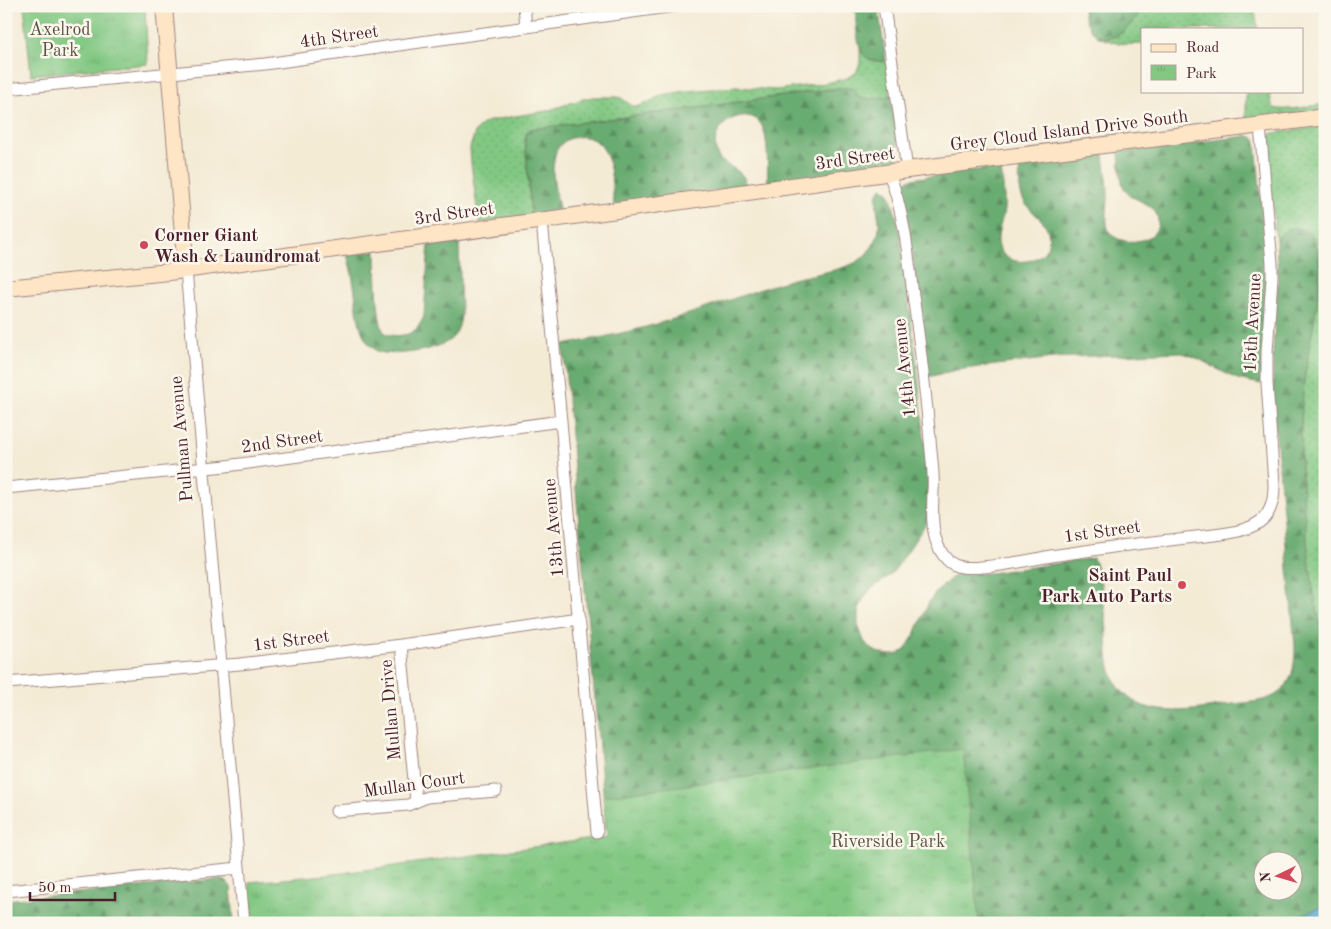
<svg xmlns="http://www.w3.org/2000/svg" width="1331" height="929" viewBox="0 0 1331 929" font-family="'Old Standard TT',serif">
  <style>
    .grass { fill: url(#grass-dots); stroke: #667457 }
    .forest { fill: url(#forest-firs); stroke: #5a664e; fill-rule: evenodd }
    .park { fill: url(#park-tufts); stroke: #667457 }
    .water { fill: url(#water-ripples); stroke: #4f627d }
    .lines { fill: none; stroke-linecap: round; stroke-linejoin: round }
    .street-casing { stroke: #9f8580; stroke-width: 13 }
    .secondary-casing { stroke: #9f8580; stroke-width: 18 }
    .street { stroke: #fff; stroke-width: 11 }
    .secondary { stroke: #fee5c5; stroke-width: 16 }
    .poi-dot { fill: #d1495b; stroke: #fbf7ec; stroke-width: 2 }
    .labels { text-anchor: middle; stroke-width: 5; stroke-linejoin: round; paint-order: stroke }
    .park-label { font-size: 18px; fill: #5b5245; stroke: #fbf7ec }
    .street-label { font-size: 18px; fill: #4a1f2b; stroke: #fbf7ec }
    .poi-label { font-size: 18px; font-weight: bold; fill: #4a1f2b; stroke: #fbf7ec; text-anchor: start }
  </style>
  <defs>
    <pattern id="grass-dots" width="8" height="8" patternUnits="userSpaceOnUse" patternTransform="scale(1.25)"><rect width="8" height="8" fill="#82c883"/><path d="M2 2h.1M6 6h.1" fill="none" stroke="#72ab71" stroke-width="1.8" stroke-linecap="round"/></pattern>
    <pattern id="forest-firs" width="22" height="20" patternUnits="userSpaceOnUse" patternTransform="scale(1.25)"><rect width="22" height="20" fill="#69ac71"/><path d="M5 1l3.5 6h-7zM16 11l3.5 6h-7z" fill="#588b5d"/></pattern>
    <pattern id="park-tufts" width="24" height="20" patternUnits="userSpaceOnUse" patternTransform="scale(1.25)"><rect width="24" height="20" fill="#82c883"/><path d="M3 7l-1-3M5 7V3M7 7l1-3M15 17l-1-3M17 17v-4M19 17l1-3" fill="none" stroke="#72ab71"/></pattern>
    <pattern id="water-ripples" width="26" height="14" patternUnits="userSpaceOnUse" patternTransform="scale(1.25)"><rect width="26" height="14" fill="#54a6cf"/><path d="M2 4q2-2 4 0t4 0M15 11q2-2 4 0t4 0" fill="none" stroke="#4887a8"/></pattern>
  </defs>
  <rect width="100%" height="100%" fill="#fbf7ec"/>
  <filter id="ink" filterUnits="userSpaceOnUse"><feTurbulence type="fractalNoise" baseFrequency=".02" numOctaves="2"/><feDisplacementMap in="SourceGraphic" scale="10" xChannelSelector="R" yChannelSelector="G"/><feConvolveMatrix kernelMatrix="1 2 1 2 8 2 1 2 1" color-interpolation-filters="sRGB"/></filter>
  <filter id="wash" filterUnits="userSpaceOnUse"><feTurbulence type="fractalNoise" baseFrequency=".0096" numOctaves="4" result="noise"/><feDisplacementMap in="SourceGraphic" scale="20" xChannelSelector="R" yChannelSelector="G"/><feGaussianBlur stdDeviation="1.12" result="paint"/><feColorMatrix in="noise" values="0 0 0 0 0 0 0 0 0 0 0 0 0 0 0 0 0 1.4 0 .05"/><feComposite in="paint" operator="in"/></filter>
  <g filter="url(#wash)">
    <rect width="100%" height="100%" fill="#f4ebd5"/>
    <path class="grass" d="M 1144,6 L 1254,6 L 1258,29 L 1142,29 L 1142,44 C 1126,45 1111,43 1097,36 C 1119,43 1132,21 1144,6 Z
      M 860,47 C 866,60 872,61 886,61 L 891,96 C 884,97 865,101 860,98 C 858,97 856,91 855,90 L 839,88 L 689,109 L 530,129 L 527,132 L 525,139 L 531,216 L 479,223 L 471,163 L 470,148 L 475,132 L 481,125 L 486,122 L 504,118 L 546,111 L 583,99 L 593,97 L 617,97 L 621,98 L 631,105 L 636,107 L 643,105 L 662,95 L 686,91 L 735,87 L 776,90 L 826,83 L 847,78 L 856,73 L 860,63 Z
      M 1246,91 L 1270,91 C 1271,96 1270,103 1273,107 C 1279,113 1315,105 1325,104 L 1325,110 L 1246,120 Z
      M 1325,126 L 1325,650 C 1308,578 1298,494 1301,420 C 1302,392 1306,365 1310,337 C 1316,306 1326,271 1315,240 L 1292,228 L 1282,233 L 1276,240 L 1266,143 L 1268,136 L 1273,133 Z"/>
    <path class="forest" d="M 855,6 L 878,6 L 886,61 C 879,61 872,62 866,57 C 856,50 856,19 855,6 Z
      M 1082,6 L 1144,6 C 1137,16 1128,30 1118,35 C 1114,37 1110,38 1106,38 C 1090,37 1085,20 1082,6 Z
      M 839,88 C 844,88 851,86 855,90 C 857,92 856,95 859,97 C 864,101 884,97 891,96 L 898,151 C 899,158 897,162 891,166 L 768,183 C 767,168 769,139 762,126 C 751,103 706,122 717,154 C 720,164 733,166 740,173 C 744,176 746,181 747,186 L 614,205 C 612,190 612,164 605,152 C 595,130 561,132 555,155 C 550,174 556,194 560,212 L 531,216 L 525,139 L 527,132 L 530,129 L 689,109 Z
      M 1247,136 C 1252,136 1255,138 1256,143 L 1267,269 L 1261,384 C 1253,382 1245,381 1238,379 C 1217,371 1200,356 1178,352 L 1053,358 L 956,370 L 928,377 L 907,214 C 903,201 894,184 911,179 L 1001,167 C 1002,181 1005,195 1004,209 C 1003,222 995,233 999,247 C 1006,270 1049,264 1049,239 C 1049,218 1030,215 1023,199 C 1018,190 1020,175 1019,165 L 1104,154 C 1105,167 1108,180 1108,193 C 1109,204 1104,220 1109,231 C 1118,248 1161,244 1158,220 C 1156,201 1134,203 1125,190 C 1119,180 1120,163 1119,152 Z
      M 882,187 L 886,190 L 890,195 L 899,226 L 918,374 L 928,475 L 927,522 L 897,567 L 888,577 L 871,589 L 865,596 L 860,605 L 858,615 L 858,625 L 864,641 L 869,647 L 875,651 L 883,654 L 892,655 L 898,654 L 905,650 L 915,634 L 929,602 L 937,591 L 949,580 L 960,572 L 967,574 L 991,573 L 1093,558 C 1098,571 1102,584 1103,598 C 1105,611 1107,624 1107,636 C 1108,656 1108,674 1121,690 C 1147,722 1200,709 1233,704 C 1250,702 1271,702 1283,689 C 1294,678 1295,660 1295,646 L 1273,400 L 1273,350 L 1278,279 L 1276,240 L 1282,233 L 1287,230 L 1292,228 L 1299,228 L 1306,231 L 1312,236 L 1315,240 L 1319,259 L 1319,278 L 1317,304 L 1304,379 L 1301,421 L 1301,470 L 1306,532 L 1313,589 L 1325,650 L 1325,906 L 1280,923 L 561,923 L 607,836 L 563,345 C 599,338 635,331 670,320 C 710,308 749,292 789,280 C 807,275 848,270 861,259 C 870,251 879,239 879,227 C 880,213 871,199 882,187 ZM 1264,862 L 1294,862 L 1294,892 L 1264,892 Z
      M 459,239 L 461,316 C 460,324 458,331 453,337 C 443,350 391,358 377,351 C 372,348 369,344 366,340 C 356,324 357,299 353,280 C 352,272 349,263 347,254 L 376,251 C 376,264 377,324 384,332 C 389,336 397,336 403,335 C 414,334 420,326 424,316 L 429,243 Z
      M 219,879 L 226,881 L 231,887 L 234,923 L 6,923 L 6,900 Z"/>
    <path class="park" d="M 24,6 L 145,6 L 148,64 L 31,75 Z
      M 963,749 L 979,923 L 253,923 L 249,882 L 327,875 L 607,837 L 603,796 Z"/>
    <path class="water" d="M 1325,906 L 1325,923 L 1280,923 L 1320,908 Z"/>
  </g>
  <g filter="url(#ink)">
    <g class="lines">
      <defs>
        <path id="street" d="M 524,6 L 526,27
          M 884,6 L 907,170
          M 6,89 L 265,64 L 675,6
          M 889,173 C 904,213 908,253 913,295 C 921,351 927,406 932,461 C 933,471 934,481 933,491 C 933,506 931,522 935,537 C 938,548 945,562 957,566 C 976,572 1030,560 1051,556 C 1096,549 1141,543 1186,538 C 1208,535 1250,535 1265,517 C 1273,507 1274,496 1274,484 L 1267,383 L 1267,352 L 1272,277 L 1272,263 L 1260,126
          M 542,221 L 561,421 L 597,832
          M 186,270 L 244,923
          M 6,488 L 226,466 L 561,421
          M 401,645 L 416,801
          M 6,683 L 240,664 L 401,645 L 579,619
          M 336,811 L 408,805 L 427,797 L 496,791
          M 6,891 L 239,868"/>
        <path id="secondary" d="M 164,6 L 186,270
          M 6,288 L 169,272 L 907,170 L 1325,117"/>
      </defs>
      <use href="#street" class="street-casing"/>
      <use href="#secondary" class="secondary-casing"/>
      <use href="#street" class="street"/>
      <use href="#secondary" class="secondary"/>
    </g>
  </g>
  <g class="poi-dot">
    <circle cx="144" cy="245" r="5"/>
    <circle cx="1182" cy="585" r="5"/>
  </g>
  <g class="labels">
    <g class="park-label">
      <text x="60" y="35">Axelrod<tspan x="60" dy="21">Park</tspan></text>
      <text x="888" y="847">Riverside Park</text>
    </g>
    <g class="street-label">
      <text transform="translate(339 36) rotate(-8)" y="6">4th Street</text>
      <text transform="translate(1069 130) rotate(-7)" y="6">Grey Cloud Island Drive South</text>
      <text transform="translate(855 158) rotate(-8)" y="6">3rd Street</text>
      <text transform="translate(454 213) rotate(-8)" y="6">3rd Street</text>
      <text transform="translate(1252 323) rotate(-87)" y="6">15th Avenue</text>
      <text transform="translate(904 368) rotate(-96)" y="6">14th Avenue</text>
      <text transform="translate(181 439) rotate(-95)" y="6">Pullman Avenue</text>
      <text transform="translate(282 441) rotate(-8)" y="6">2nd Street</text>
      <text transform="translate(553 528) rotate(-95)" y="6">13th Avenue</text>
      <text transform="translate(1102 531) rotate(-8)" y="6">1st Street</text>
      <text transform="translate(291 640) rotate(-7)" y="6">1st Street</text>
      <text transform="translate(390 710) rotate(-95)" y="6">Mullan Drive</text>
      <text transform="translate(414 784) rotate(-8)" y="6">Mullan Court</text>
    </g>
    <g class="poi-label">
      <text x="154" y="241">Corner Giant<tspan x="154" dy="21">Wash &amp; Laundromat</tspan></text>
      <text x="1172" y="581" text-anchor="end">Saint Paul<tspan x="1172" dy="21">Park Auto Parts</tspan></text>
    </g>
  </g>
  <rect width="1331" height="929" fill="none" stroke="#fbf7ec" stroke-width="25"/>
  <rect x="1141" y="28" width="162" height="65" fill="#fbf7ec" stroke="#b4a19f"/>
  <rect x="1151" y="44" width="25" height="8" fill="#fee5c5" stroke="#b4a19f"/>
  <text x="1186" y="52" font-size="15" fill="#4a1f2b">Road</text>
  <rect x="1151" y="65" width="25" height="15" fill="url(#park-tufts)" stroke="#b4a19f"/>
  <text x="1186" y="78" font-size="15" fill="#4a1f2b">Park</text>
  <g transform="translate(1278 876) rotate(265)"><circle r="24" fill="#fbf7ec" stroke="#b4a19f"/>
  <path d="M0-4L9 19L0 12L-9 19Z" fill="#d1495b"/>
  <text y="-8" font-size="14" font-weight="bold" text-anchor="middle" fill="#4a1f2b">N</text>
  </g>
  <path d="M30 892v8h85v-8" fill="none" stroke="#4a1f2b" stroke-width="2.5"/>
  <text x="38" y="892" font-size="15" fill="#4a1f2b" stroke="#fbf7ec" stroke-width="4" paint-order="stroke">50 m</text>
</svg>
